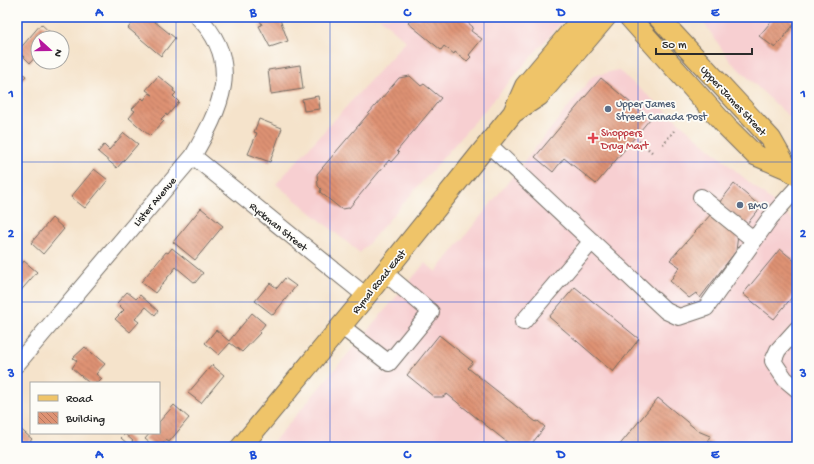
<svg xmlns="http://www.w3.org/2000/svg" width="814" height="464" viewBox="0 0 814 464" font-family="'Gochi Hand',sans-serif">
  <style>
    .built { fill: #f7cfd1 }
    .building { fill: url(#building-back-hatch) }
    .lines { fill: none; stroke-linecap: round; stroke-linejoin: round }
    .minor-casing { stroke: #726b63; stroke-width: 18 }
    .major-casing { stroke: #726b63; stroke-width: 22 }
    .path { stroke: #726b63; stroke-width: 2.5; stroke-dasharray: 1 3; stroke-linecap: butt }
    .minor { stroke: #fff; stroke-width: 16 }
    .major { stroke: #efc469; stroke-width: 20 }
    .grid { fill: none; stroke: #1d4ed8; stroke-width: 1; stroke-opacity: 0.55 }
    .service-dot { fill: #5c6f8a; stroke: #fdfcf7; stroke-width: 1.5 }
    .health-dot { fill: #e0444e; stroke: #fdfcf7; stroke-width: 1.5 }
    .labels { text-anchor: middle; stroke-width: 3.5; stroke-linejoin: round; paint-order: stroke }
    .street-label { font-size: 11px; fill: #2b2b2b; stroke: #fdfcf7 }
    .service-label { font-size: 11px; fill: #4e5e75; stroke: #fdfcf7; text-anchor: start }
    .health-label { font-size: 11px; fill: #be3a42; stroke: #fdfcf7; text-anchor: start }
    .neatline { fill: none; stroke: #1d4ed8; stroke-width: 1.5 }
    .grid-label { font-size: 13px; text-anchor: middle; font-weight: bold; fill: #1d4ed8 }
  </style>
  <defs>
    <pattern id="building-back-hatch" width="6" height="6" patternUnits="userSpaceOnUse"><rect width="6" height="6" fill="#de9273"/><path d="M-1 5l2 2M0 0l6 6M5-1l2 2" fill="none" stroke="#b4775f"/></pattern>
  </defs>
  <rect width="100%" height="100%" fill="#fdfcf7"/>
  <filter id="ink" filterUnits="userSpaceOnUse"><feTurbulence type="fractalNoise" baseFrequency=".025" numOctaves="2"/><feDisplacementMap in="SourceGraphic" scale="8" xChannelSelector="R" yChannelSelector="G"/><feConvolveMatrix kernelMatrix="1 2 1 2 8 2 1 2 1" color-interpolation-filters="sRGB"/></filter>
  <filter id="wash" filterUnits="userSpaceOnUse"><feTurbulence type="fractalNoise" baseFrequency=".012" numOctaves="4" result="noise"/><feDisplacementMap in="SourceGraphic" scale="16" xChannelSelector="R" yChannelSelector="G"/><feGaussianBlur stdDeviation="0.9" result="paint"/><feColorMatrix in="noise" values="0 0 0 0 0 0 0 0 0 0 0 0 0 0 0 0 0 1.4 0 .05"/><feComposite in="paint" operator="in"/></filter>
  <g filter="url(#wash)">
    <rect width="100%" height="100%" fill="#f5e3cb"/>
    <path class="built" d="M 379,17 L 566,17 L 360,253 L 276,184 L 406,41 Z
      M 700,17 L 797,17 L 797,124 L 730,61 Z
      M 618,70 L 797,223 L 797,447 L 269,447 L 425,263 L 436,272 L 593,76 Z"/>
    <g id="blocks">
      <path class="building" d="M 138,17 L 149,17 L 175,38 L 161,56 L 128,28 Z
        M 259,17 L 279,17 L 288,41 L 270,47 L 259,26 L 262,25 Z
        M 413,17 L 420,19 L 421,17 L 461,17 L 473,27 L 471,31 L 482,39 L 469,55 L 471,57 L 467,61 L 455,52 L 454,54 L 444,46 L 441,50 L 408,23 Z
        M 775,17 L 787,17 L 795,23 L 775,48 L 759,36 Z
        M 41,24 L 54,36 L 52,38 L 38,38 L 38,54 L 30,63 L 18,51 Z
        M 300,65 L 303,89 L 271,94 L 268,70 Z
        M 17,69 L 26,76 L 17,87 Z
        M 158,76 L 174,89 L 173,91 L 176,93 L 173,96 L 179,102 L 167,116 L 166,114 L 161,119 L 164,121 L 150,136 L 129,118 L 135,111 L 132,109 L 142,98 L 144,100 L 149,93 L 153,95 L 146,90 Z
        M 410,76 L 421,86 L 424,84 L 441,98 L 397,151 L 399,153 L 391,162 L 389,160 L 349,208 L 341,209 L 320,192 L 321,189 L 318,186 L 317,174 L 399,78 Z
        M 601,78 L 650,119 L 596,184 L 564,158 L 553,172 L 535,157 Z
        M 318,96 L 320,109 L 304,111 L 302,99 Z
        M 259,119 L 282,128 L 270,162 L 248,154 L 257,133 L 254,132 Z
        M 124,133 L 138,144 L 117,168 L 98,152 L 104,145 L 109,150 Z
        M 94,169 L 108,180 L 85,208 L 71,197 Z
        M 734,184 L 761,207 L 746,225 L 719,203 Z
        M 201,208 L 223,226 L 195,260 L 173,242 Z
        M 712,213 L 738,235 L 736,251 L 700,298 L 696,293 L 689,298 L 670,281 L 680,267 L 670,260 Z
        M 52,218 L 64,229 L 43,254 L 31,243 Z
        M 172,248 L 203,273 L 195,283 L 176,267 L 155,293 L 141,282 L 166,252 L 168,253 Z
        M 780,249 L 797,263 L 797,291 L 774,319 L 743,294 Z
        M 24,261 L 37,272 L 17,295 L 17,269 Z
        M 285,278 L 296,286 L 273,315 L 255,301 L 270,283 L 277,288 Z
        M 575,287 L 639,339 L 613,372 L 549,317 Z
        M 127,292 L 136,299 L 140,295 L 158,311 L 155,315 L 146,307 L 135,319 L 139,322 L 130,332 L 115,319 L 124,310 L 117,303 Z
        M 252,313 L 265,324 L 259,332 L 260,333 L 242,352 L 230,343 L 219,355 L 205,343 L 216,330 L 229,341 Z
        M 439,335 L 473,362 L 468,368 L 536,422 L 538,421 L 545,427 L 529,447 L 513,447 L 447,394 L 443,397 L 434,397 L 407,375 Z
        M 85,347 L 105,364 L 96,374 L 102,379 L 98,383 L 89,383 L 72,368 L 77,361 L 73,358 Z
        M 212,365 L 224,375 L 201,403 L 188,393 Z
        M 658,398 L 698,431 L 710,436 L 708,440 L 718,447 L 618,447 Z
        M 174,405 L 189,418 L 169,442 L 166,440 L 160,447 L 155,447 L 145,439 L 150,433 L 159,433 L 159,422 Z
        M 18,427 L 32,439 L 26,447 L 17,447 Z
        M 125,434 L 133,441 L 131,443 L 136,447 L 128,447 L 129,445 L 121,438 Z"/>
    </g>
  </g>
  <g filter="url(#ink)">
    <use href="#blocks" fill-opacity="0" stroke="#726b63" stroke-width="1"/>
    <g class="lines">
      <defs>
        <path id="minor" d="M 488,144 L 666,311 L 679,317 L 706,308 L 770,218 L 797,188
          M 193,156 L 366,296
          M 701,197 L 754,240
          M 523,322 L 592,241
          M 341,326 L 389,363 L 431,312 L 385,273
          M 797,329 L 778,350 L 773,361 L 785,379 L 797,389
          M 17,364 L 193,156 C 220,109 244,63 198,17"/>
        <path id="major" d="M 629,17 L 727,127 L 755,155 L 788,169 L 797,176
          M 658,17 L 771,139 L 788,169
          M 513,113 L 539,96 L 606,17
          M 241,447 L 366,296 L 488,144 L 513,113 L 525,86 L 583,17"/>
      </defs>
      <use href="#minor" class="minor-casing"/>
      <use href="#major" class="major-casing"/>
      <path class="path" d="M 639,141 L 653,153
        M 663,144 L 674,131"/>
      <use href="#minor" class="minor"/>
      <use href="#major" class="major"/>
    </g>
  </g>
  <path class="grid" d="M 176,17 L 176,447M 330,17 L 330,447M 484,17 L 484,447M 638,17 L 638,447M 17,162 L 797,162M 17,302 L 797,302"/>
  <g class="service-dot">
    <circle cx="608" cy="109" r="4"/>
    <circle cx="740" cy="205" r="4"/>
  </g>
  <path class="health-dot" d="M591 132h4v4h4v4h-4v4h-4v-4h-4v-4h4z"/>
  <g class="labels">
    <g class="street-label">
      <text transform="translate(734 100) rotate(47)" y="4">Upper James Street</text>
      <text transform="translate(154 201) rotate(-50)" y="4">Lister Avenue</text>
      <text transform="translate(279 226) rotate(39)" y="4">Ryckman Street</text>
      <text transform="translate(378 281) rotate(-51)" y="4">Rymal Road East</text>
    </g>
    <g class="service-label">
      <text x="616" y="107">Upper James<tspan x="616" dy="13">Street Canada Post</tspan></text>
      <text x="748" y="209">BMO</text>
    </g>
    <g class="health-label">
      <text x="601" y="136">Shoppers<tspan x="601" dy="13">Drug Mart</tspan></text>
    </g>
  </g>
  <rect width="814" height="464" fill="none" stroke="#fdfcf7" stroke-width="44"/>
  <rect x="30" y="382" width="130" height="52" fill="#fdfcf7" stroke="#a9a8a5"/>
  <rect x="38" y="395" width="20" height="6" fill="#efc469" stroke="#a9a8a5"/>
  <text x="66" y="402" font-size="12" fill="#2b2b2b">Road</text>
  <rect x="38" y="412" width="20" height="12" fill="url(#building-back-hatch)" stroke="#a9a8a5"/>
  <text x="66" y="422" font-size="12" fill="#2b2b2b">Building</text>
  <g transform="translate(50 50) rotate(111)"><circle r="19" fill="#fdfcf7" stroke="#a9a8a5"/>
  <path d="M0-3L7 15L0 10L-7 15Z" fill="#b5179e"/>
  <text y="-6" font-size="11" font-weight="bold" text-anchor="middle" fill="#2b2b2b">N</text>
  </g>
  <path d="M656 48v6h96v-6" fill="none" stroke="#2b2b2b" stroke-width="2"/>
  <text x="662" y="48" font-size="12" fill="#2b2b2b" stroke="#fdfcf7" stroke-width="3" paint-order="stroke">50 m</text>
  <rect x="22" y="22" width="770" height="420" class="neatline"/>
  <g class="grid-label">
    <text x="99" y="16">A</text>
    <text x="253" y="16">B</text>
    <text x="407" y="16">C</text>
    <text x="561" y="16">D</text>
    <text x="715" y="16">E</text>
    <text x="11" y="97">1</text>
    <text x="803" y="97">1</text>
    <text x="11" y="237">2</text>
    <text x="803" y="237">2</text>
    <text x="11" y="377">3</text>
    <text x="803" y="377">3</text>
    <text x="99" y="458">A</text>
    <text x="253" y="458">B</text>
    <text x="407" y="458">C</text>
    <text x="561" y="458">D</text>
    <text x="715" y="458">E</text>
  </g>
</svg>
